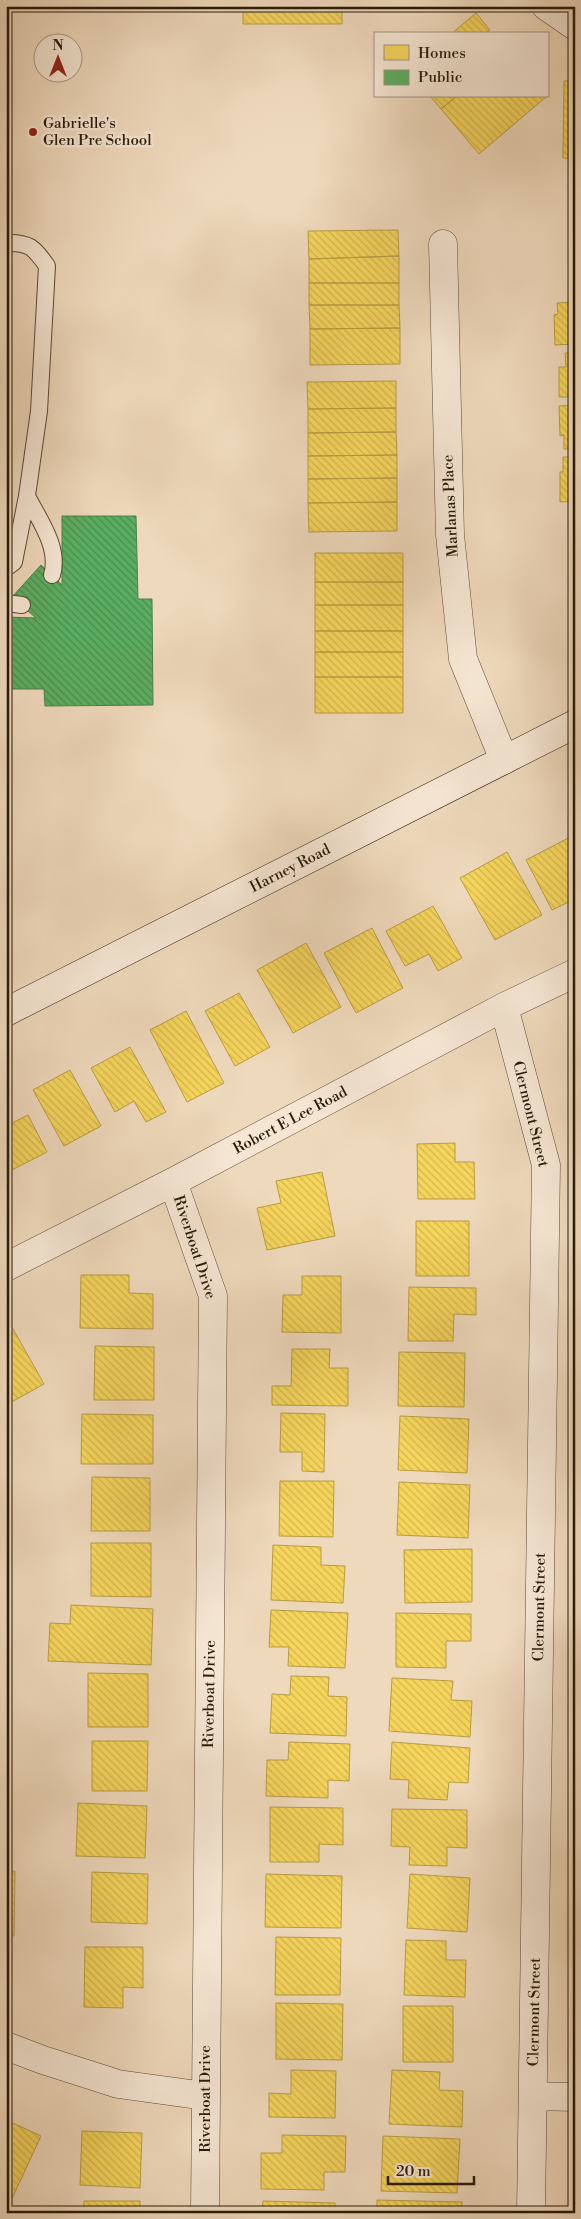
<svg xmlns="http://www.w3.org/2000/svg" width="581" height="2219" viewBox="0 0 581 2219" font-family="'Libre Bodoni',serif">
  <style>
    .homes { fill: url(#homes-back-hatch); stroke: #b89d43 }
    .public { fill: url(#public-back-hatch); stroke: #4b8247 }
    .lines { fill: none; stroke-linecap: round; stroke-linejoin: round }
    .lane-casing { stroke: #594a36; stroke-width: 18 }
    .street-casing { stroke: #594a36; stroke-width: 29 }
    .secondary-casing { stroke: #271a09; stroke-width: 29 }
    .lane { stroke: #f5e6d3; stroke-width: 16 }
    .street { stroke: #f5e6d3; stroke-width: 28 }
    .secondary { stroke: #f5e6d3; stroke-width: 28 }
    .poi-dot { fill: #8f2418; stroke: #f5e6d3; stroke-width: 2 }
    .labels { text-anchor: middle; stroke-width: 5; stroke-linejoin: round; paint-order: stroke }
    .poi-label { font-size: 15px; fill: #271a09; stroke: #f5e6d3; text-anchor: start }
    .street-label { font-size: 15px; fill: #271a09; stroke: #f5e6d3 }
  </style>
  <defs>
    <pattern id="homes-back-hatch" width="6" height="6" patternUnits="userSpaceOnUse" patternTransform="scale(1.25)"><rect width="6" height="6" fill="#f6d55c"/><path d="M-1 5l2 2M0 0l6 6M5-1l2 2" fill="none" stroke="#d3b64f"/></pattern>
    <pattern id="public-back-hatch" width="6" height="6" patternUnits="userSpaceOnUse" patternTransform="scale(1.25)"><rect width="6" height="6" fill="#5aae61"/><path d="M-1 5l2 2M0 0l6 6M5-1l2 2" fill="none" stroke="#4a8d4e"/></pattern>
  </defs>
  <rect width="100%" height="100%" fill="#efd9bc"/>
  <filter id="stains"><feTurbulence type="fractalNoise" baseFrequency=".004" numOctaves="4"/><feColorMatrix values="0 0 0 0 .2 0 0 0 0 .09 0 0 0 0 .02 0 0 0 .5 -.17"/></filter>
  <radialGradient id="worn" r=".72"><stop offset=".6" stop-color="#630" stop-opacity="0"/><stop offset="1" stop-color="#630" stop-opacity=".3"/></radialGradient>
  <path class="homes" d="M 243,6 L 342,6 L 342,24 L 243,24 Z
    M 476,13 L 490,30 L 485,34 L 451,34 Z
    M 564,81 L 575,81 L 575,159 L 563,158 Z
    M 430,96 L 457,96 L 441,109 Z
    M 457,96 L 546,96 L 546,97 L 479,154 L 441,109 Z
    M 398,230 L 399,256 L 309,259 L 308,231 Z
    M 399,256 L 399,283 L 309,283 L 309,259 Z
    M 309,283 L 399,283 L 399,305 L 309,305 Z
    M 575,302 L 575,344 L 555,345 L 554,315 L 558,314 L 557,303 Z
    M 309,305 L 399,305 L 400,328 L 310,329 Z
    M 400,328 L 400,364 L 310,365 L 310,329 Z
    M 565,353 L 575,353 L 575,397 L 559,397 L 559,367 L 566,367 Z
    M 396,381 L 396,408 L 308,409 L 307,382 Z
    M 575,405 L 575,449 L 564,449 L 564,435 L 560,436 L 559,406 Z
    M 396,408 L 396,432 L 308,433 L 308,409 Z
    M 396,432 L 397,455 L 308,456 L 308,433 Z
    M 397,455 L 397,478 L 308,479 L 308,456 Z
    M 563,457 L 575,457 L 575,501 L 560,502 L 560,472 L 563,472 Z
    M 397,478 L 397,502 L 308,503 L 308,479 Z
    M 397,502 L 397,531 L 309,532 L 308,503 Z
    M 315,553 L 403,553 L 403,582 L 315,582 Z
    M 315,582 L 403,582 L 403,605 L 315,605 Z
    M 315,605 L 403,605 L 403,631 L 315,631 Z
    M 315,631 L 403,631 L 403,652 L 315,652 Z
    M 315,652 L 403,652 L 403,677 L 315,677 Z
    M 315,677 L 403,677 L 403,713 L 315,713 Z
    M 574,835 L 575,899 L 552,910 L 526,860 Z
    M 507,852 L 542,915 L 495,940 L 460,878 Z
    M 433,906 L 462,958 L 438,971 L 429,954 L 405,966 L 386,931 Z
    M 372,928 L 403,988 L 356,1013 L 324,953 Z
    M 306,943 L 341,1007 L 293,1033 L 257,970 Z
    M 239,993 L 270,1047 L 235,1066 L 205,1011 Z
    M 186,1011 L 224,1083 L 187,1102 L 150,1030 Z
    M 130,1047 L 166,1112 L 146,1122 L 134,1101 L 115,1112 L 91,1068 Z
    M 70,1070 L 101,1126 L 64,1146 L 33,1090 Z
    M 28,1115 L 47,1152 L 6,1173 L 6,1126 Z
    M 455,1143 L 455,1162 L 474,1162 L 475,1199 L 418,1199 L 417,1144 Z
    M 322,1172 L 335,1236 L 267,1250 L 257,1208 L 281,1203 L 276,1181 Z
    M 416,1221 L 469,1221 L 469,1276 L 416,1276 Z
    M 81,1275 L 129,1275 L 129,1293 L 153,1294 L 153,1329 L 80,1328 Z
    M 302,1276 L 341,1276 L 341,1333 L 282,1332 L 283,1295 L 302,1295 Z
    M 409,1287 L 476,1288 L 476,1315 L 454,1314 L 453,1341 L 408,1341 Z
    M 12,1327 L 44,1384 L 6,1405 L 6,1330 Z
    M 95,1346 L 154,1347 L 154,1400 L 94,1400 Z
    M 292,1349 L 330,1349 L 329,1368 L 348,1368 L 348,1406 L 272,1405 L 272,1386 L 291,1386 Z
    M 399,1352 L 465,1353 L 464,1407 L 398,1406 Z
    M 281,1413 L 325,1414 L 324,1472 L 302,1471 L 302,1452 L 280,1452 Z
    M 82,1414 L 153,1415 L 153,1464 L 81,1464 Z
    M 400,1416 L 469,1419 L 467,1473 L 398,1470 Z
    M 92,1477 L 150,1478 L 150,1531 L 91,1531 Z
    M 280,1481 L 334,1481 L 333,1537 L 279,1536 Z
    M 399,1482 L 470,1485 L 468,1538 L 397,1535 Z
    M 91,1543 L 151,1543 L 151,1597 L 91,1596 Z
    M 273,1545 L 321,1547 L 321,1565 L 345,1566 L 343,1603 L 271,1600 Z
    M 472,1549 L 472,1602 L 405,1603 L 404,1550 Z
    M 71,1605 L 153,1609 L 151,1665 L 48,1661 L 50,1623 L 70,1624 Z
    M 271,1610 L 348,1613 L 345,1668 L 288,1666 L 289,1647 L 269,1647 Z
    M 396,1613 L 471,1614 L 471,1641 L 446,1641 L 446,1668 L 396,1667 Z
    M 88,1673 L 148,1674 L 148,1727 L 88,1727 Z
    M 291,1676 L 329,1677 L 328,1696 L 347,1697 L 346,1736 L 270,1733 L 272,1694 L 290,1695 Z
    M 392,1678 L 453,1681 L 451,1700 L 472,1701 L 470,1737 L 389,1731 Z
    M 92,1741 L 148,1741 L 147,1791 L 92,1791 Z
    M 289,1742 L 350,1744 L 349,1781 L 328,1780 L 328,1798 L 266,1796 L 267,1760 L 288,1760 Z
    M 392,1742 L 470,1748 L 468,1783 L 449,1782 L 447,1800 L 408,1798 L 409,1780 L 390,1779 Z
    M 78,1803 L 147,1806 L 145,1858 L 76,1856 Z
    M 270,1807 L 343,1808 L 343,1845 L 319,1844 L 319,1862 L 270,1862 Z
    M 392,1809 L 467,1810 L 467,1848 L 447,1847 L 447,1866 L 409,1865 L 410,1847 L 391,1846 Z
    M 6,1871 L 15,1871 L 14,1936 L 6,1936 Z
    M 92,1872 L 148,1874 L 147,1924 L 91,1922 Z
    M 266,1874 L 342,1876 L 341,1928 L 265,1927 Z
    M 410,1874 L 470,1878 L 467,1932 L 407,1928 Z
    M 276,1937 L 341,1938 L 340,1995 L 275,1995 Z
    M 406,1940 L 446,1941 L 446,1960 L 466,1960 L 465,1997 L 404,1995 Z
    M 85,1947 L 143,1947 L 143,1988 L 123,1987 L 123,2008 L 84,2007 Z
    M 276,2003 L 343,2004 L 342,2060 L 276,2059 Z
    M 403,2006 L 453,2006 L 453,2062 L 403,2062 Z
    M 291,2070 L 336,2071 L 335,2118 L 269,2117 L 269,2093 L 291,2094 Z
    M 392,2070 L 440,2072 L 439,2090 L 463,2091 L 462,2127 L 389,2124 Z
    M 6,2120 L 41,2136 L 9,2205 L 6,2204 Z
    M 82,2131 L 142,2133 L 140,2188 L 80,2185 Z
    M 282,2135 L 346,2136 L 345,2172 L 324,2172 L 324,2190 L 261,2189 L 261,2153 L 282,2153 Z
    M 383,2136 L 460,2139 L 457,2193 L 381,2191 Z
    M 377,2200 L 462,2202 L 462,2213 L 377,2213 Z
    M 84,2201 L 140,2201 L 140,2213 L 84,2213 Z
    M 263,2201 L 335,2203 L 335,2213 L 262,2213 Z"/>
  <path class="public" d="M 62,516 L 136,516 L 138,599 L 152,599 L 153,705 L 45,706 L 44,689 L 6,689 L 6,617 L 36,618 L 12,597 L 41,565 L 62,585 Z"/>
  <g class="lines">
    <defs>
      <path id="lane" d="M 6,243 C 30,242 34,248 47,266 L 39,411 L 27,496 L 14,562 L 6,568
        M 27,496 C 39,520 60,547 52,575
        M 6,603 L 22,605"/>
      <path id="street" d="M 546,6 L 575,26
        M 443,244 L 450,535 L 463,659 L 504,760
        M 504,1007 L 546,1165 L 531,2213
        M 173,1182 L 213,1296 L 205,2213
        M 6,1267 L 173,1182 L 504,1007 L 575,973
        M 6,2046 L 43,2060 L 118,2084 L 205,2096
        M 533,2096 L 575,2097"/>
      <path id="secondary" d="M 6,1012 L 575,724"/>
    </defs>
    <use href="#lane" class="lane-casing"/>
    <use href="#street" class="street-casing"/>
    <use href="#secondary" class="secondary-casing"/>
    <use href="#lane" class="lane"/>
    <use href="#street" class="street"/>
    <use href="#secondary" class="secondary"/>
  </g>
  <circle class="poi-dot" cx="33" cy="132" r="5"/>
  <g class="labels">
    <g class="poi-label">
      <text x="43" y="128">Gabrielle's<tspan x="43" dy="17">Glen Pre School</tspan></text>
    </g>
    <g class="street-label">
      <text transform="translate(450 506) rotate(-93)" y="5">Marlanas Place</text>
      <text transform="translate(290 868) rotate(-27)" y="5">Harney Road</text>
      <text transform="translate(531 1114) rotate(76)" y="5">Clermont Street</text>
      <text transform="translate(290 1120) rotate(-28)" y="5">Robert E Lee Road</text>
      <text transform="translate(195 1247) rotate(72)" y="5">Riverboat Drive</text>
      <text transform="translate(539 1607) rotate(-89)" y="5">Clermont Street</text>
      <text transform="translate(209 1694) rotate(-89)" y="5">Riverboat Drive</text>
      <text transform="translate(534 2012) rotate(-89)" y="5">Clermont Street</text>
      <text transform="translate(205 2099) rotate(-90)" y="5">Riverboat Drive</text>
    </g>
  </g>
  <rect width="581" height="2219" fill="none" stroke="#efd9bc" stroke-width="25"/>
  <rect x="8" y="8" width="566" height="2204" fill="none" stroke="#271a09" stroke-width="2.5"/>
  <rect x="12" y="12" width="556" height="2194" fill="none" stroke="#271a09"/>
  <rect x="374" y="32" width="175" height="65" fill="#f5e6d3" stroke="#a39482"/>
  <rect x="384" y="45" width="25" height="15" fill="#f6d55c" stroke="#a39482"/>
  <text x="418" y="58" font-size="15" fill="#271a09">Homes</text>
  <rect x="384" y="70" width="25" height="15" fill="#5aae61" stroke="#a39482"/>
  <text x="418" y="82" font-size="15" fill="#271a09">Public</text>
  <g transform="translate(58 58)"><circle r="24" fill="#f5e6d3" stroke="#a39482"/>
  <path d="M0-4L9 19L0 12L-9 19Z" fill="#8f2418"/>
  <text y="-8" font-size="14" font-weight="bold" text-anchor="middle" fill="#271a09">N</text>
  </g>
  <path d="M388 2176v8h86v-8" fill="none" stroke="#271a09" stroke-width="2.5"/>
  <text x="396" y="2176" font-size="15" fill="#271a09" stroke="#f5e6d3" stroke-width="4" paint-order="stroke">20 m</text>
  <rect width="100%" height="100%" filter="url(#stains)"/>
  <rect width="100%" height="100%" fill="url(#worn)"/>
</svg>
